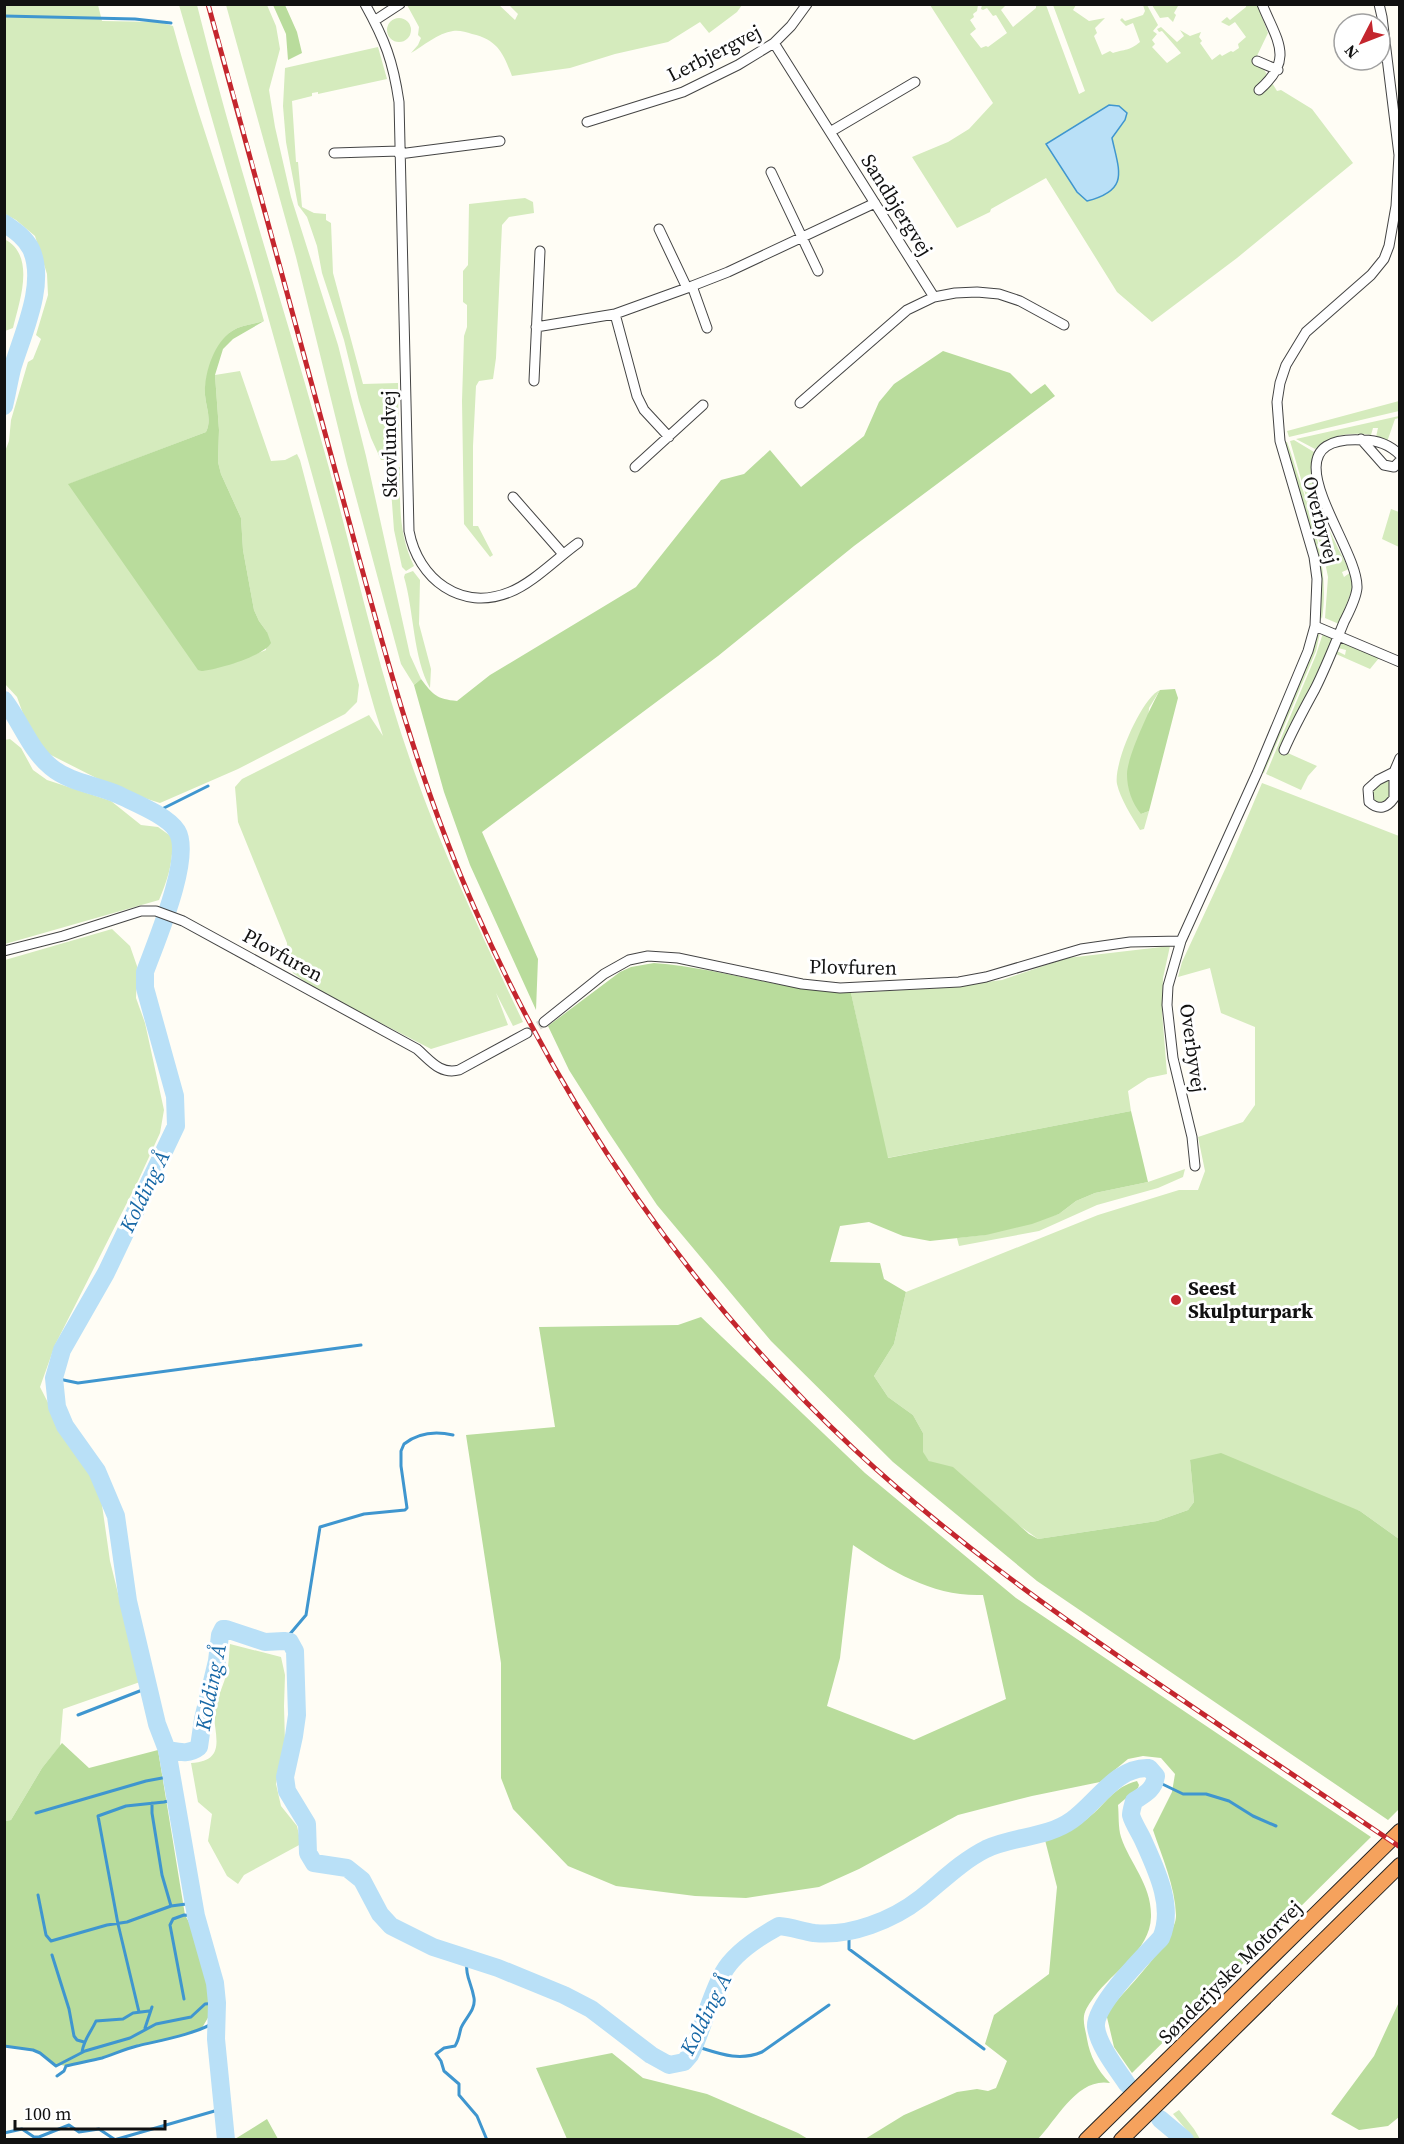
<svg xmlns="http://www.w3.org/2000/svg" width="1404" height="2144" viewBox="0 0 1404 2144" font-family="'Source Serif 4',serif">
  <style>
    .green { fill: #d5ebbd; fill-rule: evenodd }
    .forest { fill: #b9dc9c; fill-rule: evenodd }
    .water { fill: #b9e0f7; stroke: #3f96cf; stroke-width: 1.5 }
    .lines { fill: none; stroke-linecap: round; stroke-linejoin: round }
    .stream { stroke: #3f96cf; stroke-width: 3 }
    .river { stroke: #b9e0f7; stroke-width: 18 }
    .minor-tunnel { stroke: #dbdad3; stroke-width: 9; stroke-dasharray: 9 4.5; stroke-linecap: butt }
    .minor-casing { stroke: #444; stroke-width: 11 }
    .highway-casing { stroke: #222; stroke-width: 16 }
    .minor { stroke: #fff; stroke-width: 9 }
    .highway { stroke: #f5a25d; stroke-width: 14 }
    .rail-casing { stroke: #c4262e; stroke-width: 5 }
    .rail { stroke: #fff; stroke-width: 3; stroke-dasharray: 9; stroke-linecap: butt }
    .poi-dot { fill: #c4262e; stroke: #fff; stroke-width: 2 }
    .labels { text-anchor: middle; stroke-width: 6; stroke-linejoin: round; paint-order: stroke }
    .street-label { font-size: 20px; fill: #111; stroke: #fff }
    .poi-label { font-size: 20px; font-weight: bold; fill: #111; stroke: #fff; text-anchor: start }
    .water-label { font-size: 21px; font-style: italic; fill: #1768a6; stroke: #fff }
  </style>
  <rect width="100%" height="100%" fill="#fffdf5"/>
  <path class="green" d="M 526,4 L 742,4 L 742,5 L 737,12 L 709,33 L 700,22 L 668,42 L 615,54 L 570,68 L 512,76 C 503,53 498,40 472,34 C 466,32 459,30 453,31 C 438,33 423,46 411,53 L 418,45 L 421,38 L 418,35 L 419,27 L 407,5 L 499,5 L 515,20 L 518,14 L 509,5 Z
    M 1257,4 L 1268,33 L 1254,62 L 1263,68 L 1277,91 L 1281,90 L 1312,109 L 1353,163 L 1237,258 L 1152,322 L 1117,292 L 1046,178 L 991,209 L 990,212 L 957,228 L 912,157 L 948,142 L 969,129 L 993,103 L 930,5 L 951,5 L 953,6 L 955,5 L 978,5 L 977,11 L 973,14 L 974,17 L 970,20 L 976,29 L 970,34 L 981,48 L 986,46 L 988,47 L 1007,33 L 996,15 L 993,16 L 987,8 L 983,10 L 981,9 L 982,5 L 1003,5 L 1005,6 L 1001,10 L 1013,27 L 1036,8 L 1036,5 L 1046,5 L 1079,94 L 1085,91 L 1053,5 L 1076,5 L 1073,10 L 1089,21 L 1105,18 L 1095,28 L 1097,33 L 1094,36 L 1102,55 L 1110,51 L 1113,53 C 1125,49 1129,51 1140,42 L 1133,23 L 1126,26 L 1120,20 L 1122,18 L 1125,21 L 1143,15 L 1145,11 L 1143,5 L 1147,5 L 1158,25 L 1153,31 L 1157,34 L 1152,40 L 1155,44 L 1152,47 L 1167,63 L 1181,53 L 1162,31 L 1159,32 L 1157,29 L 1161,27 L 1177,42 L 1184,36 L 1180,30 L 1190,36 L 1201,32 L 1199,37 L 1202,41 L 1200,43 L 1212,60 L 1220,54 L 1222,56 L 1231,51 L 1233,52 L 1239,48 L 1238,44 L 1246,37 L 1235,22 L 1229,26 L 1221,22 L 1227,17 L 1230,20 L 1246,7 L 1246,5 ZM 1125,120 L 1077,192 L 1046,144 Z
    M 5,5 L 98,5 L 102,21 L 159,22 L 173,26 C 200,126 237,222 264,321 C 254,324 241,325 232,331 C 217,341 204,377 205,395 C 206,407 212,420 206,432 L 69,484 L 201,671 L 233,663 L 266,650 L 267,632 L 259,621 L 254,610 L 243,550 L 241,518 L 221,474 L 218,462 L 219,430 L 215,375 L 240,371 L 271,461 L 285,460 L 297,454 L 300,460 L 359,685 L 357,702 L 345,714 L 238,769 L 160,803 L 122,791 L 41,750 L 26,722 L 17,697 L 5,684 L 4,454 L 9,441 L 11,420 L 28,362 L 33,359 L 41,339 L 36,335 L 48,295 L 47,274 L 35,236 L 16,220 L 5,214 Z
    M 179,5 L 197,5 C 232,147 278,287 318,429 C 351,542 374,659 414,771 C 444,856 484,940 523,1022 L 513,1026 L 496,993 L 508,1025 L 431,1049 L 315,989 L 293,973 L 288,962 L 287,943 L 238,822 L 235,787 L 242,779 L 369,715 L 383,736 C 360,665 345,592 325,521 C 277,348 229,176 179,5 Z
    M 226,5 L 267,5 L 276,26 L 280,49 L 269,90 L 275,127 L 291,197 L 338,345 L 366,456 L 410,655 L 421,679 L 414,685 L 401,664 L 347,464 L 296,257 Z
    M 1152,5 L 1178,6 L 1174,13 L 1176,15 L 1173,22 L 1168,17 L 1160,18 Z
    M387 30a12 12 0 1 1 24 0a12 12 0 1 1-24 0Z
    M 378,47 L 387,79 L 318,94 L 318,92 L 312,93 L 312,96 L 292,101 L 296,162 L 298,162 L 302,207 L 314,213 L 326,214 L 326,220 L 331,223 L 333,273 L 363,384 L 398,383 L 399,460 L 381,460 L 371,438 L 359,401 L 344,340 L 322,273 L 317,246 L 307,217 L 298,205 L 286,142 L 283,106 L 285,68 Z
    M 525,198 L 533,202 L 534,213 L 509,217 L 502,225 L 496,358 L 493,379 L 479,381 L 476,386 L 473,446 L 473,526 L 478,526 L 493,555 L 490,557 L 464,524 L 462,401 L 464,336 L 467,327 L 467,305 L 463,302 L 463,271 L 468,265 L 469,204 Z
    M 4,239 C 37,255 19,302 13,328 L 5,331 Z
    M 1399,401 L 1399,411 L 1289,437 L 1287,431 Z
    M 1399,416 L 1399,418 L 1395,419 L 1387,442 L 1376,437 L 1378,428 L 1373,428 L 1371,435 C 1351,432 1331,434 1315,449 L 1296,439 Z
    M 1294,440 L 1314,452 C 1303,484 1334,541 1349,569 L 1342,572 L 1344,577 L 1351,572 L 1353,587 L 1339,624 L 1325,618 L 1328,577 L 1325,562 L 1290,441 Z
    M 1285,442 L 1287,442 L 1290,450 C 1307,505 1331,561 1322,619 L 1320,615 L 1322,586 L 1319,561 Z
    M 400,467 C 400,502 398,533 414,566 L 406,571 L 402,567 L 394,530 L 390,476 L 392,469 Z
    M 1391,509 L 1399,512 L 1399,547 L 1382,539 Z
    M 413,571 L 420,580 L 419,624 L 431,669 L 430,688 C 413,658 414,611 404,577 L 405,574 Z
    M 1320,633 L 1316,651 L 1264,773 L 1260,774 L 1316,637 Z
    M 1323,633 L 1332,636 L 1333,640 L 1281,750 L 1317,766 L 1308,776 L 1301,790 L 1266,774 L 1316,655 Z
    M 1344,641 L 1379,658 L 1370,669 L 1336,654 L 1337,651 L 1345,655 L 1346,650 L 1338,648 Z
    M 1160,690 L 1149,708 L 1141,814 L 1149,811 L 1144,829 L 1140,830 C 1132,817 1120,798 1117,784 C 1113,764 1142,697 1160,690 Z
    M 10,739 L 21,748 L 33,770 L 47,780 L 111,801 L 141,825 L 158,827 L 172,837 C 174,860 168,879 159,900 L 5,944 L 4,740 Z
    M 1390,778 L 1391,796 L 1389,802 L 1379,805 L 1371,799 L 1373,788 Z
    M 1262,783 L 1399,836 L 1399,1539 L 1360,1511 L 1190,1460 L 1194,1502 L 1188,1510 L 1157,1521 L 1038,1539 L 929,1461 L 922,1452 L 923,1433 L 913,1415 L 888,1397 L 874,1376 L 894,1344 L 906,1292 L 1098,1215 L 1179,1190 L 1198,1190 L 1205,1171 L 1198,1137 L 1243,1122 L 1255,1105 L 1255,1027 L 1221,1013 L 1210,968 L 1178,977 L 1182,962 L 1228,863 Z
    M 112,929 L 130,946 L 137,966 L 136,998 L 145,1023 L 164,1110 L 160,1133 L 138,1181 L 55,1345 L 40,1387 L 70,1446 L 86,1467 L 101,1498 L 110,1561 L 140,1682 L 63,1709 L 60,1746 L 42,1768 L 11,1820 L 5,1821 L 5,960 Z
    M 1170,946 L 1163,978 L 1162,1012 L 1167,1074 L 1148,1078 L 1128,1091 L 1131,1111 L 887,1158 L 851,993 L 939,988 L 1002,980 L 1067,958 Z
    M 1185,1169 L 1183,1177 L 1158,1188 L 1097,1205 L 1039,1231 L 959,1246 L 957,1238 L 984,1235 L 1059,1214 L 1076,1201 L 1095,1193 L 1148,1182 Z
    M 230,1644 L 281,1657 L 285,1675 L 284,1706 L 285,1743 L 276,1784 L 281,1806 L 297,1826 L 301,1844 L 244,1875 L 238,1884 L 227,1876 L 208,1841 L 212,1814 L 198,1802 L 191,1763 C 232,1761 210,1728 215,1708 C 218,1696 224,1684 227,1672 C 229,1663 229,1653 230,1644 Z
    M 1179,2110 L 1194,2129 L 1200,2139 L 1194,2139 L 1173,2114 Z"/>
  <path class="forest" d="M 273,5 L 285,5 L 297,32 L 302,53 L 288,60 L 286,34 Z
    M 264,321 L 233,339 L 223,349 L 215,375 L 219,430 L 218,462 L 221,474 L 241,518 L 243,550 L 254,610 L 259,621 L 267,632 L 271,643 C 264,656 216,670 201,671 L 198,670 L 68,484 L 206,432 C 212,420 206,407 205,395 C 204,373 214,343 232,331 C 241,325 254,324 264,321 Z
    M 943,351 L 1010,373 L 1031,394 L 1045,384 L 1055,396 L 854,546 L 718,656 L 482,832 L 538,959 L 536,1010 L 470,865 L 444,792 L 414,685 L 421,679 C 433,695 437,699 457,701 L 490,675 L 636,587 L 721,480 L 744,474 L 770,450 L 801,487 L 864,436 L 879,402 L 894,384 Z
    M 1175,689 L 1178,698 L 1149,811 L 1141,814 C 1132,803 1127,789 1127,774 C 1127,757 1151,706 1160,690 Z
    M 654,963 C 720,968 784,991 851,993 L 888,1158 L 1131,1111 L 1148,1182 L 1095,1193 L 1076,1201 L 1059,1214 L 1032,1224 L 986,1235 L 930,1241 L 903,1236 L 869,1222 L 840,1226 L 830,1262 L 880,1263 L 884,1279 L 906,1292 L 894,1344 L 874,1376 L 888,1397 L 913,1415 L 923,1433 L 923,1452 L 929,1461 L 953,1467 L 1029,1534 L 1038,1539 L 1157,1521 L 1188,1510 L 1194,1502 L 1190,1460 L 1221,1453 L 1360,1511 L 1399,1539 L 1399,1809 L 1388,1820 L 1037,1581 L 893,1462 L 771,1341 L 657,1205 L 607,1130 L 569,1070 L 548,1026 L 620,972 L 631,967 Z
    M 701,1317 L 865,1473 L 1016,1598 L 1371,1837 L 1132,2073 L 1114,2047 L 1106,2013 C 1122,1994 1177,1939 1176,1915 C 1175,1886 1162,1857 1153,1830 L 1172,1792 L 1175,1774 L 1161,1758 L 1143,1756 L 1128,1759 L 1100,1782 L 1032,1796 L 958,1815 L 859,1869 L 819,1887 L 746,1898 L 695,1896 L 616,1886 L 568,1866 L 513,1809 L 501,1778 L 501,1663 L 466,1435 L 555,1427 L 539,1327 L 678,1325 ZM 853,1545 C 892,1572 934,1597 983,1595 L 1006,1699 L 914,1740 L 827,1706 L 840,1658 Z
    M 62,1743 L 89,1768 L 158,1750 L 185,1915 L 194,1931 L 214,1999 L 213,2009 L 202,2028 L 163,2041 L 137,2046 L 106,2057 L 66,2066 L 51,2063 L 40,2053 L 33,2050 L 4,2046 L 5,1821 L 11,1820 L 42,1768 Z
    M 1137,1781 L 1139,1785 L 1138,1788 L 1118,1805 C 1119,1815 1118,1827 1121,1837 C 1130,1864 1152,1885 1151,1917 C 1150,1951 1113,1971 1094,1997 C 1090,2003 1085,2009 1084,2016 C 1083,2024 1086,2032 1087,2039 C 1090,2056 1097,2070 1110,2083 C 1078,2077 1057,2119 1038,2139 L 865,2139 L 904,2115 L 957,2092 L 977,2089 L 988,2091 L 996,2088 L 1007,2061 L 985,2044 L 994,2015 L 1049,1974 L 1057,1887 L 1045,1840 C 1060,1834 1076,1829 1088,1818 C 1106,1804 1113,1787 1137,1781 Z
    M 1399,2002 L 1399,2117 L 1388,2126 L 1359,2130 L 1331,2114 L 1374,2056 Z
    M 612,2053 L 643,2078 L 707,2094 L 798,2133 L 808,2139 L 567,2139 L 536,2068 Z
    M 267,2119 L 278,2139 L 235,2139 Z"/>
  <path class="water" d="M 1109,105 L 1119,106 L 1127,113 L 1125,120 L 1112,138 C 1119,171 1130,190 1087,201 L 1077,192 L 1046,144 Z"/>
  <g class="lines">
    <path class="stream" d="M 4,16 L 135,19 L 171,23
      M 154,813 L 208,786
      M 54,1378 L 78,1383 L 361,1345
      M 284,1641 L 306,1615 L 320,1527 L 364,1514 L 405,1510 L 407,1508 L 401,1466 L 401,1451 L 404,1444 C 418,1433 435,1431 453,1435
      M 78,1715 L 150,1687
      M 1156,1781 L 1183,1794 L 1206,1794 L 1229,1801 L 1253,1816 L 1276,1826
      M 152,1803 L 152,1813 L 162,1875 L 171,1906
      M 36,1813 L 146,1781 L 173,1776
      M 38,1895 L 46,1935 L 51,1941 L 107,1925 L 127,1922 L 171,1906 L 194,1903
      M 849,1931 L 849,1949 L 984,2049
      M 52,1955 L 69,2009 L 74,2036 L 77,2040 L 84,2042
      M 467,1957 C 465,1979 471,1980 474,1998 C 476,2010 465,2018 461,2028 C 459,2035 459,2040 455,2046 L 444,2048 L 436,2054 L 441,2061 L 444,2071 L 459,2084 L 459,2095 L 477,2116 L 487,2140
      M 184,1999 L 170,1925 L 173,1919 L 184,1915 L 196,1916
      M 139,2012 L 118,1924 L 98,1816 L 126,1806 L 164,1802 L 176,1799
      M 145,2028 L 152,2007
      M 4,2046 L 33,2050 L 40,2053 L 56,2066 L 85,2051 L 130,2038 L 156,2024 L 191,2017 L 205,2004 L 217,2003
      M 695,2046 C 718,2053 738,2062 762,2052 L 829,2005
      M 82,2052 C 84,2039 91,2032 96,2021 L 123,2019 L 133,2013 L 149,2011
      M 57,2076 L 64,2071 L 66,2066 C 78,2063 90,2061 102,2058 C 114,2054 125,2049 137,2046 C 158,2041 201,2033 216,2021
      M 4,2133 L 22,2129 L 34,2137 L 39,2137 L 69,2125 L 79,2132 L 99,2129 L 114,2139
      M 114,2140 L 225,2108"/>
    <path class="river" d="M 4,223 C 14,230 25,237 31,249 C 47,284 22,335 12,369 C 9,381 7,394 4,406
      M 4,700 C 21,722 30,750 51,767 C 70,783 97,785 119,795 C 135,803 168,816 177,831 C 193,857 155,944 145,972 L 145,988 L 175,1096 L 176,1126 L 106,1273 L 62,1350 L 54,1378 L 57,1407 L 65,1426 L 97,1471 L 116,1516 L 128,1601 L 157,1724 L 167,1750 L 196,1916 L 215,1983 L 217,2003 L 216,2039 L 226,2140
      M 167,1750 C 179,1752 189,1755 199,1747 L 203,1719 L 217,1661 L 220,1635 L 223,1629 L 226,1629 L 265,1642 L 284,1641 L 290,1642 L 295,1651 L 297,1715 L 294,1736 L 285,1777 L 287,1791 L 307,1824 L 308,1853 L 314,1863 L 347,1868 L 362,1880 L 380,1914 L 391,1926 L 433,1947 L 498,1968 L 564,1995 L 591,2009 L 651,2055 L 669,2065 L 684,2062 L 690,2055 C 703,2029 709,1999 723,1973 C 734,1953 759,1937 779,1926 C 791,1927 802,1931 814,1933 C 850,1937 893,1920 921,1898 C 942,1881 962,1861 986,1849 C 1014,1836 1047,1838 1072,1820 C 1096,1803 1117,1766 1149,1768 L 1156,1776 C 1154,1790 1145,1794 1134,1801 C 1133,1805 1131,1811 1131,1815 C 1133,1823 1140,1833 1143,1840 C 1156,1869 1175,1907 1161,1938 C 1145,1955 1094,2005 1096,2027 C 1098,2045 1117,2069 1127,2084
      M 1160,2119 L 1185,2140"/>
    <path class="minor-tunnel" d="M 527,1033 L 544,1022"/>
    <defs>
      <path id="minor" d="M 365,4 C 385,40 393,61 399,102 L 409,531 C 418,579 461,612 510,592 C 533,583 557,558 578,543
        M 374,21 L 400,4
        M 774,43 L 934,297
        M 1257,61 L 1278,70
        M 1259,90 C 1295,59 1277,41 1262,4
        M 587,122 L 683,92 L 738,65 L 774,43 L 791,26 L 807,4
        M 830,132 L 915,82
        M 334,153 L 399,151
        M 399,154 L 500,141
        M 771,172 L 818,271
        M 659,229 L 687,288
        M 692,286 L 707,328
        M 615,314 L 637,396 L 644,410 L 669,437
        M 536,327 L 615,314 L 687,288 L 728,272 L 875,203
        M 534,381 L 540,251
        M 800,403 L 907,310 L 934,297 L 955,293 L 977,292 L 999,294 L 1020,301 L 1064,325
        M 1361,439 L 1384,465 L 1394,467 L 1400,461
        M 635,467 L 703,405
        M 513,497 L 563,554
        M 1315,626 L 1400,662
        M 1284,750 C 1293,729 1304,709 1315,689 C 1326,667 1335,644 1344,622 C 1349,612 1356,599 1357,588 C 1359,545 1260,434 1363,440 C 1377,440 1390,445 1400,455
        M 1394,772 L 1378,780 L 1368,789 L 1369,802 C 1379,811 1387,808 1394,798 L 1394,772 L 1400,758
        M 4,951 L 63,936 L 141,911 L 156,911 L 183,921 L 417,1049 C 430,1060 440,1075 459,1070 L 527,1033
        M 544,1022 L 604,974 L 629,960 L 648,956 L 678,958 L 802,984 L 840,988 L 959,982 L 986,977 L 1081,949 L 1130,942 L 1181,941
        M 1195,1166 L 1192,1137 L 1173,1058 L 1167,1005 L 1168,986 L 1181,941 L 1257,773 L 1308,651 L 1315,626 L 1317,579 L 1314,557 L 1280,441 L 1277,402 L 1280,383 L 1286,365 L 1306,332 L 1371,275 L 1384,259 L 1389,246 L 1396,206 L 1399,155 L 1382,17 L 1379,4"/>
      <path id="highway" d="M 1086,2140 L 1400,1831
        M 1121,2140 L 1400,1865"/>
    </defs>
    <use href="#minor" class="minor-casing"/>
    <use href="#highway" class="highway-casing"/>
    <use href="#minor" class="minor"/>
    <use href="#highway" class="highway"/>
    <defs>
      <path id="rail" d="M 208,4 C 256,174 300,344 347,514 C 383,647 418,780 474,907 C 562,1109 692,1297 853,1448 C 946,1535 1048,1608 1153,1680 C 1235,1736 1317,1791 1400,1847"/>
    </defs>
    <use href="#rail" class="rail-casing"/>
    <use href="#rail" class="rail"/>
  </g>
  <circle class="poi-dot" cx="1176" cy="1300" r="6"/>
  <g class="labels">
    <g class="street-label">
      <text transform="translate(714 53) rotate(-27)" y="7">Lerbjergvej</text>
      <text transform="translate(897 205) rotate(58)" y="7">Sandbjergvej</text>
      <text transform="translate(389 444) rotate(-91)" y="7">Skovlundvej</text>
      <text transform="translate(1321 520) rotate(75)" y="7">Overbyvej</text>
      <text transform="translate(283 955) rotate(29)" y="7">Plovfuren</text>
      <text transform="translate(853 967) rotate(1)" y="7">Plovfuren</text>
      <text transform="translate(1193 1048) rotate(82)" y="7">Overbyvej</text>
      <text transform="translate(1230 1972) rotate(-45)" y="7">Sønderjyske Motorvej</text>
    </g>
    <g class="poi-label">
      <text x="1188" y="1295">Seest<tspan x="1188" dy="23">Skulpturpark</tspan></text>
    </g>
    <g class="water-label">
      <text transform="translate(145 1191) rotate(-64)" y="7">Kolding Å</text>
      <text transform="translate(211 1687) rotate(-79)" y="7">Kolding Å</text>
      <text transform="translate(706 2014) rotate(-63)" y="7">Kolding Å</text>
    </g>
  </g>
  <rect width="1404" height="2144" fill="none" stroke="#111111" stroke-width="12"/>
  <g transform="translate(1362 42) rotate(228)"><circle r="28" fill="#ffffff" stroke="#a0a0a0" stroke-width="1.5"/>
  <path d="M0-4.5L10 22L0 15L-10 22Z" fill="#c4262e"/>
  <text y="-9" font-size="16" font-weight="bold" text-anchor="middle" fill="#111111">N</text>
  </g>
  <path d="M15 2120v9h150v-9" fill="none" stroke="#111111" stroke-width="3"/>
  <text x="24" y="2120" font-size="18" fill="#111111" stroke="#ffffff" stroke-width="4.5" paint-order="stroke">100 m</text>
</svg>
